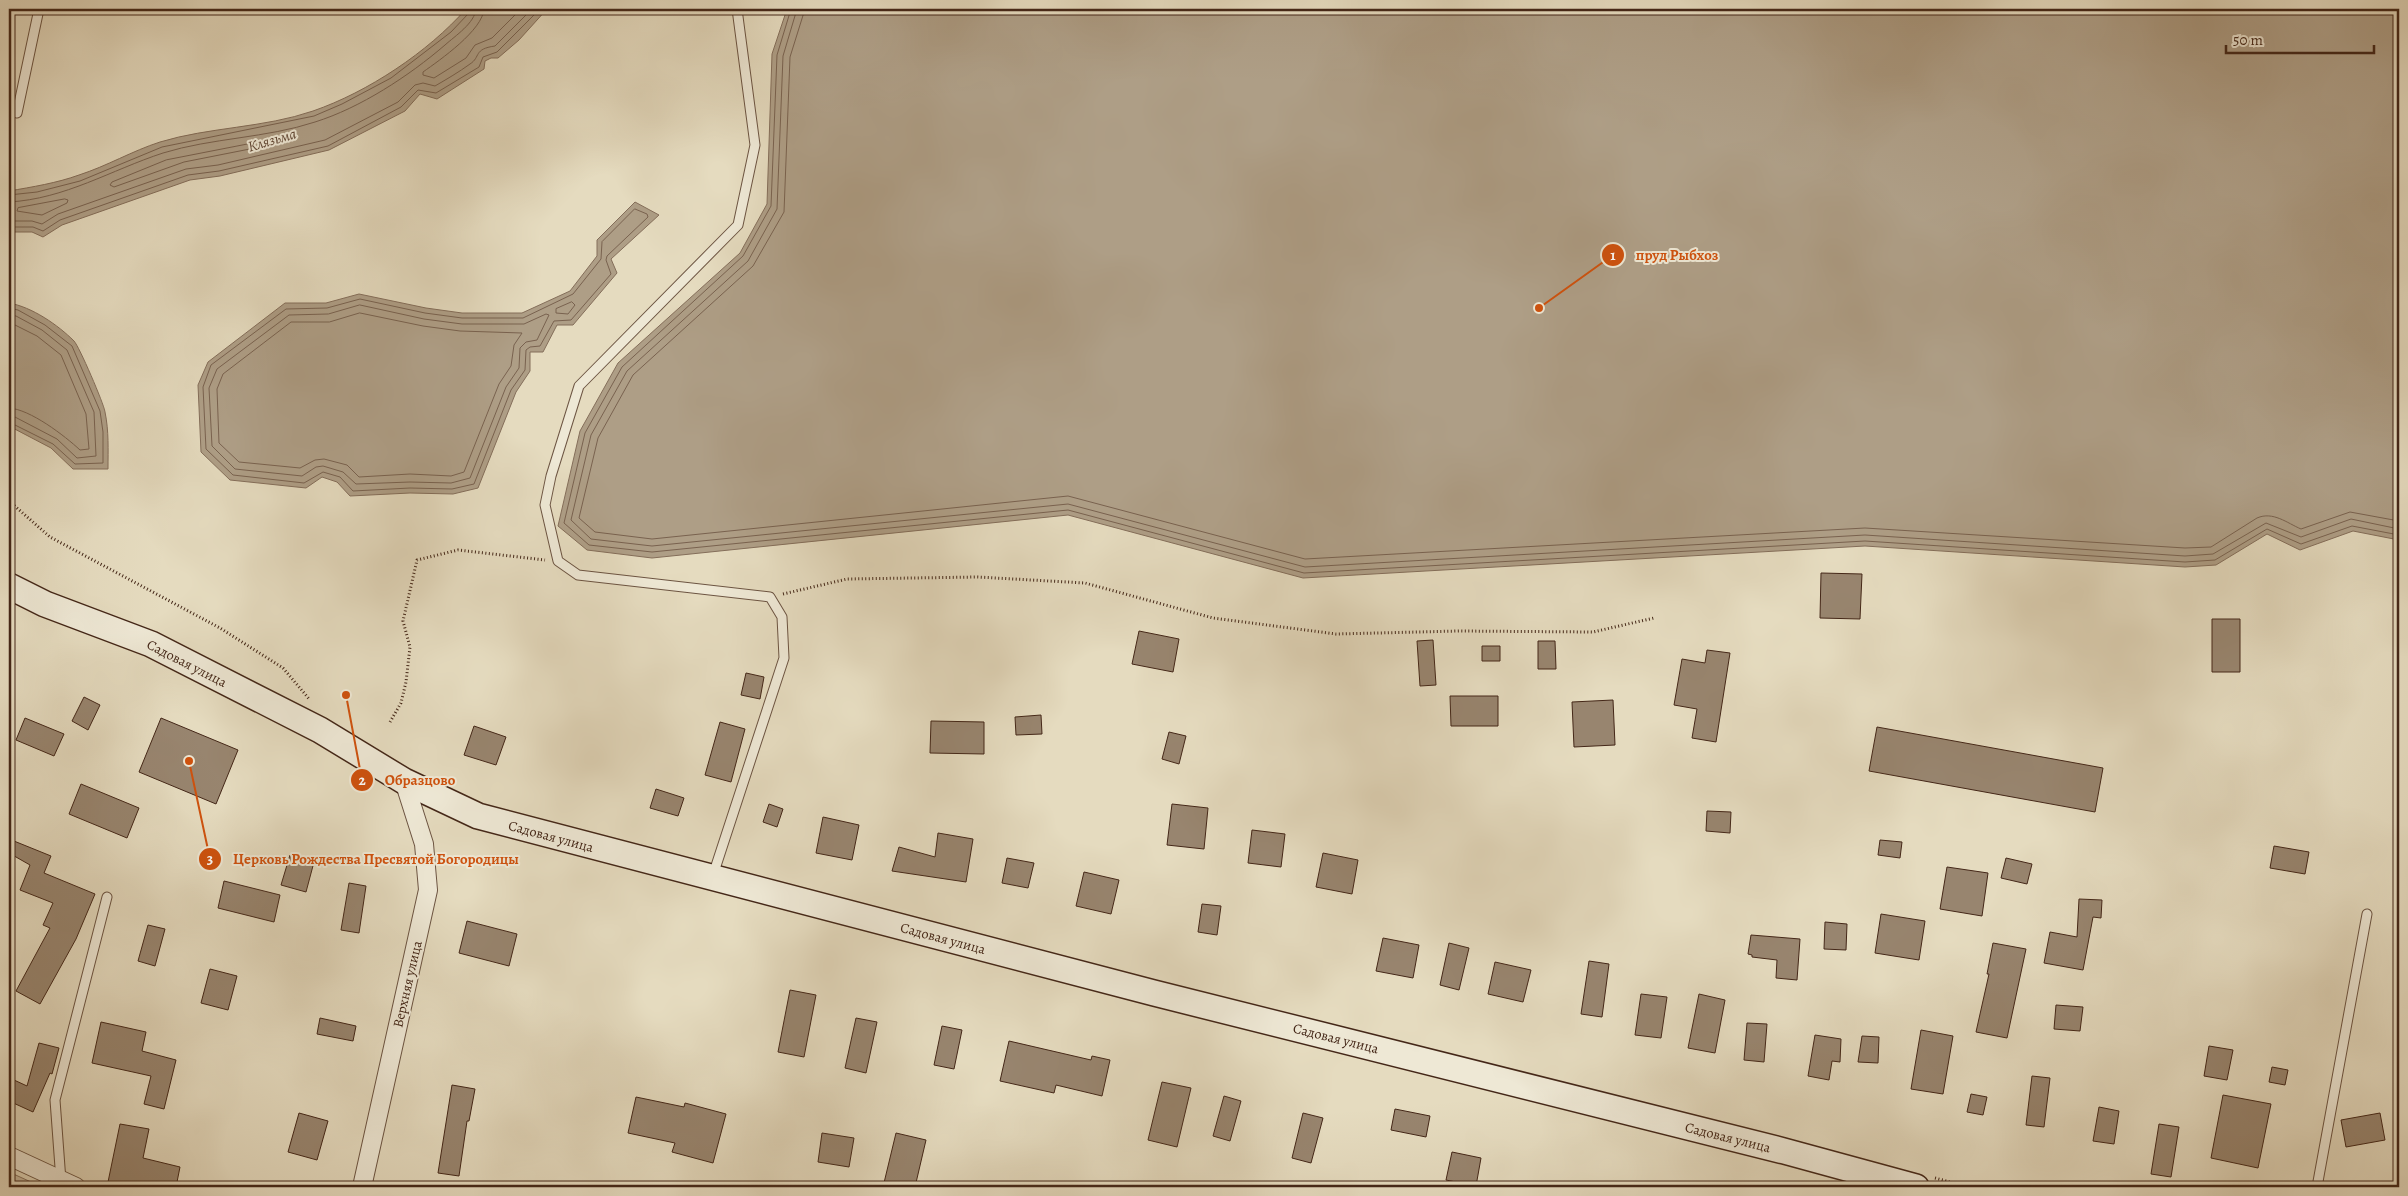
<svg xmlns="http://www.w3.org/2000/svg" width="2408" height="1196" viewBox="0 0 2408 1196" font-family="Alegreya,serif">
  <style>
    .green { fill: #cabca3; stroke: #87725e }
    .water { fill: #ae9e86; stroke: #846e5a }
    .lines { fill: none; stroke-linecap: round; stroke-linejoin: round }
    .shore { stroke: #79624f; stroke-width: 1 }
    .building { fill: #98856f; stroke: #442718 }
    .lane-casing { stroke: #6c5442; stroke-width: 11 }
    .street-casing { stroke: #6c5442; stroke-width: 20 }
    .secondary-casing { stroke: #442718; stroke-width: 28 }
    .path { stroke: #442718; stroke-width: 3; stroke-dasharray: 1 2.5; stroke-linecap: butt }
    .lane { stroke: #eee8d5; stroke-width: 9 }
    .street { stroke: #eee8d5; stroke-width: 18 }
    .secondary { stroke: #eee8d5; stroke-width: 25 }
    .labels { text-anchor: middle; stroke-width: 4; stroke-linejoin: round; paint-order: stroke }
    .street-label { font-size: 14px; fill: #442718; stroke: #eee8d5 }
    .water-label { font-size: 15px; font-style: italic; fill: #644b39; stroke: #eee8d5 }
    .leader { fill: none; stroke: #cf520e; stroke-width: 2 }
    .callout-dot { fill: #cf520e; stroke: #eee8d5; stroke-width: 2 }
    .mark-label { font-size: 15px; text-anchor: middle; font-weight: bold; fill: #fff }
    .callout-label { font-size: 15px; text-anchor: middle; font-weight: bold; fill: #cf520e; stroke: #eee8d5; stroke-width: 4; stroke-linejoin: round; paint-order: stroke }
  </style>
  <rect width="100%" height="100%" fill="#e5dbbf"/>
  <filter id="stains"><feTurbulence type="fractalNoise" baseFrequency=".004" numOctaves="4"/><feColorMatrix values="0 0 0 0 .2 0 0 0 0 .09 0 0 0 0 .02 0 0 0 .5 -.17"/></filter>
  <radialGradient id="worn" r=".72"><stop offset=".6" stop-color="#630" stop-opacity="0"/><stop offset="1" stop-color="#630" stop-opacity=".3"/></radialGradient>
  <path class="green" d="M 9,1172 L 42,1187 L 9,1187 Z"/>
  <path class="water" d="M 466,9 L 547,9 L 519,40 L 498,58 L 491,58 L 485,61 L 484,69 L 437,99 L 420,94 L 405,111 L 329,150 L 220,176 L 190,180 L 62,225 L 43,237 L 32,232 L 9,232 L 9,191 C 32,187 57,183 79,175 C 107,166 132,151 160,142 C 209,127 264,128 313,111 C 368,92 428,52 466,9 Z
    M 787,9 L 2399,9 L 2399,540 L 2353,531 L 2300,550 L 2267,534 L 2216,565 L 2185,567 L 1865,546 L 1303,578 L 1068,515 L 652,558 L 587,550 L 558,526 L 580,431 L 618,363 L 740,253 L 767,204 L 772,54 Z
    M 635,202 L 659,215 L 611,259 L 617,273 L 573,325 L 557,325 L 543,352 L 530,352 L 530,371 L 516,392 L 478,488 L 453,494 L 410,493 L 350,496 L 337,482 L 322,477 L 306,488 L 230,480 L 201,452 L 198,385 L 208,362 L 285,303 L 326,303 L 359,294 L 426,308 L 462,313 L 522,313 L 570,291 L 597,256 L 597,240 Z
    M 9,303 C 32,307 58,325 74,341 C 79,346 104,404 105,412 C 109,431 108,450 108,469 L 73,469 L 51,448 L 9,426 Z"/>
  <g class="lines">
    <path class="shore" d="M 484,9 C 483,30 440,60 423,72 L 423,75 L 434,78 L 466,58 L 475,45 L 492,38 L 521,9
      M 791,9 L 777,55 L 771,206 L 743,256 L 622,367 L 585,433 L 564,523 L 589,545 L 652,552 L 1068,510 L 1304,573 L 1865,541 L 2185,562 L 2215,560 L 2267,529 L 2301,544 L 2352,526 L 2399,535
      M 797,9 L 783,56 L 777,209 L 748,261 L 627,371 L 591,435 L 571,520 L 591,539 L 652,546 L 1068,504 L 1305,567 L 1865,535 L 2185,556 L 2213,554 L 2266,523 L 2301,537 L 2351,519 L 2399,529
      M 805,9 L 790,57 L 784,212 L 753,266 L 633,375 L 598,438 L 579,518 L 595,532 L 652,539 L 1068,496 L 1305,559 L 1865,528 L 2185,548 L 2211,547 L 2257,518 C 2273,511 2287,523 2301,529 L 2350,512 L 2399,521
      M 259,142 L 262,144 L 260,147 L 184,162 L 114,187 L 110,185 L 112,182 L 166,160 Z
      M 9,195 L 37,192 L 80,181 L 162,147 L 314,116 L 342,104 L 391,78 L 451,32 L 468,14 L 470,9
      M 65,199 L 68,200 L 67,203 L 42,215 L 17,211 L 18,208 Z
      M 9,202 C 65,199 111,170 163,153 C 211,138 267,138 315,122 C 360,108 409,76 445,45 C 455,36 475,23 476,9
      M 635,209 L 647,214 L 648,217 L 607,256 L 606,260 L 611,274 L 571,320 L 554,321 L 540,346 L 530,347 L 526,350 L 525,370 L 511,390 L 474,484 L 452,489 L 410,488 L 353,491 L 340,477 L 323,472 L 304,483 L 233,475 L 206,449 L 203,387 L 211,365 L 286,309 L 327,308 L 360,299 L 425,313 L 462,318 L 523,318 L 573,294 L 601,259 L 602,242 Z
      M 9,221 L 32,221 L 42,224 L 58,214 L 186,169 L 218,165 L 325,140 L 398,102 L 415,85 L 423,83 L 435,86 C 447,79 459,72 470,64 C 481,57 473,49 495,46 L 532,9
      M 9,227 L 33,227 L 43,231 L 60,220 L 188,175 L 219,171 L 328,146 L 401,107 L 418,90 L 436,93 L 479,67 L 483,57 L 497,52 L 540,9
      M 572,302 L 575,305 L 568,314 L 556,313 L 556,309 Z
      M 360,305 L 424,319 L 462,324 L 524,324 L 546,314 L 549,315 L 537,340 L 526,342 L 520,348 L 519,368 L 506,387 L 470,478 L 451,483 L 410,482 L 356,484 L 343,472 L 323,466 L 316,467 L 302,476 L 235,469 L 212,446 L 209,388 L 217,369 L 289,315 L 328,314 Z
      M 9,308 L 18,310 L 45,325 L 72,346 L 100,411 L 103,432 L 103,463 L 75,464 L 53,444 L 9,422
      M 360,313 L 423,326 L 460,331 L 522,333 L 514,345 L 511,366 L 499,384 L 464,472 L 451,476 L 410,474 L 359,477 L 347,465 L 324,459 L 315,460 L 300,468 L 239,462 L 219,443 L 217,389 L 223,374 L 291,322 L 329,322 Z
      M 9,315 L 16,316 L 42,330 L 67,350 L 94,412 L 96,456 L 77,458 L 57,439 L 15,417 L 9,416
      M 9,322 L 37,336 L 61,355 L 86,414 L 89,449 L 80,450 C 65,436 30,409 9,408"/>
  </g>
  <path class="building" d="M 1821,573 L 1862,574 L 1860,619 L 1820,618 Z
    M 2212,619 L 2240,619 L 2240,672 L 2212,672 Z
    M 1139,631 L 1179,639 L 1173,672 L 1132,664 Z
    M 1433,640 L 1436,685 L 1420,686 L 1417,641 Z
    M 1538,641 L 1555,641 L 1556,669 L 1538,669 Z
    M 1482,646 L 1500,646 L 1500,661 L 1482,661 Z
    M 1707,650 L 1730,653 L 1716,742 L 1692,738 L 1697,709 L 1674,705 L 1682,659 L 1705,663 Z
    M 746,673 L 764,677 L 760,699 L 741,695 Z
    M 1450,696 L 1498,696 L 1498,726 L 1451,726 Z
    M 84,697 L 100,705 L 88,730 L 72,721 Z
    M 1613,700 L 1615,745 L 1574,747 L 1572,702 Z
    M 1041,715 L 1042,734 L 1016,735 L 1015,717 Z
    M 25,718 L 64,734 L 54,756 L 16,740 Z
    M 161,718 L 238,750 L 216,804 L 139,772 Z
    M 931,721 L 984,722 L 984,754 L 930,753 Z
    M 720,722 L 745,729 L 731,782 L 705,775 Z
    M 474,726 L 506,737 L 496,765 L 464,755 Z
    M 1877,727 L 2103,768 L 2095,812 L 1869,771 Z
    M 1169,732 L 1186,736 L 1179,764 L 1162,759 Z
    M 81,784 L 139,808 L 127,838 L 69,814 Z
    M 656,789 L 684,798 L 678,816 L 650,808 Z
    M 769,804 L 783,809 L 777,827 L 763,822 Z
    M 1172,804 L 1208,808 L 1204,849 L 1167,845 Z
    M 1707,811 L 1731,812 L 1730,833 L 1706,831 Z
    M 823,817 L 859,825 L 852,860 L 816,853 Z
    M 1252,830 L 1285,834 L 1281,867 L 1248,863 Z
    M 938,833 L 973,839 L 966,882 L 892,871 L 899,847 L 935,857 Z
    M 9,839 L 51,856 L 44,873 L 95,894 L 76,939 L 40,1004 L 16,991 L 50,928 L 43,925 L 53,903 L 20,890 L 30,865 L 9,853 Z
    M 1880,840 L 1902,842 L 1900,858 L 1878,855 Z
    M 2274,846 L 2309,852 L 2305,874 L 2270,868 Z
    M 1323,853 L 1358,860 L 1352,894 L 1316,887 Z
    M 290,855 L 314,862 L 306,892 L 281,885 Z
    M 1007,858 L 1034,863 L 1028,888 L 1002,883 Z
    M 2006,858 L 2032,864 L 2027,884 L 2001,878 Z
    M 1947,867 L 1988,873 L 1982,916 L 1940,909 Z
    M 1084,872 L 1119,880 L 1111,914 L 1076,906 Z
    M 224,881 L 280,895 L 274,922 L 218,908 Z
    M 349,883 L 366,886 L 359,933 L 341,930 Z
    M 2079,899 L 2102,900 L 2101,918 L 2093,917 L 2083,970 L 2044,963 L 2050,932 L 2077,937 Z
    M 1202,904 L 1221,906 L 1217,935 L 1198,932 Z
    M 1881,914 L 1925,921 L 1919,960 L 1875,953 Z
    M 467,921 L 517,934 L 509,966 L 459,953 Z
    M 1825,922 L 1847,924 L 1846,950 L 1824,949 Z
    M 148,925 L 165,929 L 155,966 L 138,961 Z
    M 1751,935 L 1800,939 L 1797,980 L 1776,978 L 1777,960 L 1752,957 L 1752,955 L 1748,954 Z
    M 1383,938 L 1419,945 L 1413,978 L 1376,971 Z
    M 1449,943 L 1469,948 L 1459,990 L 1440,985 Z
    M 1993,943 L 2026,949 L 2007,1038 L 1976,1032 L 1989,974 L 1987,974 Z
    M 1589,961 L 1609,964 L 1602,1017 L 1581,1014 Z
    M 1495,962 L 1531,970 L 1523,1002 L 1488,994 Z
    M 210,969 L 237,976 L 228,1010 L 201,1003 Z
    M 790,990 L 816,995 L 804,1057 L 778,1052 Z
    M 1641,994 L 1667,997 L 1661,1038 L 1635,1035 Z
    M 1699,994 L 1725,1000 L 1715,1053 L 1688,1048 Z
    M 2056,1005 L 2083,1007 L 2080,1031 L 2054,1029 Z
    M 320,1018 L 356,1026 L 353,1041 L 317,1034 Z
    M 856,1018 L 877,1022 L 866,1073 L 845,1068 Z
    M 101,1022 L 146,1032 L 142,1051 L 176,1060 L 164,1109 L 144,1104 L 151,1076 L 92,1063 Z
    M 1747,1023 L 1767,1024 L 1764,1062 L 1744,1060 Z
    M 942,1026 L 962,1030 L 954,1069 L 934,1065 Z
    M 1921,1030 L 1953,1036 L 1943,1094 L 1911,1089 Z
    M 1815,1035 L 1841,1039 L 1840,1062 L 1832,1061 L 1829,1080 L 1808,1076 Z
    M 1862,1036 L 1879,1037 L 1878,1063 L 1858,1062 Z
    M 1009,1041 L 1091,1060 L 1092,1056 L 1110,1060 L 1102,1096 L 1056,1085 L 1054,1093 L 1000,1081 Z
    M 39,1043 L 59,1048 L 52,1074 L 50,1073 L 33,1112 L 9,1101 L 9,1092 L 14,1080 L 27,1086 Z
    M 2209,1046 L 2233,1050 L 2227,1080 L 2204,1076 Z
    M 2272,1067 L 2288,1070 L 2285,1085 L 2269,1082 Z
    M 2032,1076 L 2050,1078 L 2044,1127 L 2026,1125 Z
    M 1162,1082 L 1191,1088 L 1177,1147 L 1148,1140 Z
    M 452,1085 L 475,1089 L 469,1121 L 467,1121 L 459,1176 L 438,1173 Z
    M 1971,1094 L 1987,1097 L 1983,1115 L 1967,1112 Z
    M 2223,1095 L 2271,1104 L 2258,1168 L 2211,1158 Z
    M 1224,1096 L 1241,1101 L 1230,1141 L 1213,1136 Z
    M 636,1097 L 684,1107 L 685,1103 L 726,1114 L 713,1163 L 672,1152 L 675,1143 L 628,1133 Z
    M 2099,1107 L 2119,1111 L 2114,1144 L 2093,1141 Z
    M 1395,1109 L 1430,1116 L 1426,1137 L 1391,1130 Z
    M 299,1113 L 328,1121 L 317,1160 L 288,1152 Z
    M 1303,1113 L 1323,1118 L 1311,1163 L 1292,1158 Z
    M 2380,1113 L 2385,1140 L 2346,1147 L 2341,1120 Z
    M 120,1124 L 149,1129 L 143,1158 L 180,1167 L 176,1187 L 134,1187 L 108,1182 Z
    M 2159,1124 L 2179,1127 L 2171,1177 L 2151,1174 Z
    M 822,1133 L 854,1138 L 849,1167 L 818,1162 Z
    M 896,1133 L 926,1140 L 915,1187 L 883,1187 Z
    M 1452,1152 L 1481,1158 L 1476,1186 L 1446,1180 Z"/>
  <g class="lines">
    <defs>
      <path id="lane" d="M 17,113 L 39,9
        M 713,875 L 784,658 L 782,617 L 770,597 L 578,575 L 558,561 L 545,505 L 551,476 L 579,386 L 738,225 L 755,145 L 737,9
        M 61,1181 L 55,1100 L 107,897
        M 2317,1187 L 2367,914"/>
      <path id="street" d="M 9,1156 L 76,1187
        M 362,1187 L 428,890 L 424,844 L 404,781"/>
      <path id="secondary" d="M 9,586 L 45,604 L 151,644 L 320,730 L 404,781 L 478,816 L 1154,993 L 1784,1151 L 1916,1187"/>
    </defs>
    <use href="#lane" class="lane-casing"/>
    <use href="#street" class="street-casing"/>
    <use href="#secondary" class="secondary-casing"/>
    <path class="path" d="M 9,501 L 50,537 L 220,628 L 283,668 L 310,700
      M 783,594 L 847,579 L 978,577 L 1085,583 L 1213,618 L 1336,634 L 1459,631 L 1593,632 L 1654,618
      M 390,722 L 401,703 L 406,682 L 410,647 L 403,621 L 417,560 L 458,550 L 545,560
      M 1935,1178 L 1969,1187"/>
    <use href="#lane" class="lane"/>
    <use href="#street" class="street"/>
    <use href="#secondary" class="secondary"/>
  </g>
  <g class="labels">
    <g class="street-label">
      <text transform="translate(187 663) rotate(27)" y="5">Садовая улица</text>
      <text transform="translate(551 836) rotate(15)" y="5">Садовая улица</text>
      <text transform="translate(943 938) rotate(15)" y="5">Садовая улица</text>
      <text transform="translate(407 984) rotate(-77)" y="5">Верхняя улица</text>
      <text transform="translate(1336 1038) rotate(14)" y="5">Садовая улица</text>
      <text transform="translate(1728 1137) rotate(14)" y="5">Садовая улица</text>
    </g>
    <g class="water-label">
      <text transform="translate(272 140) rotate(-16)" y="5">Клязьма</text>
    </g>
  </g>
  <path class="leader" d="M1539 308L1613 255M346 695L362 780M189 761L210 859"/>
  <g class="callout-dot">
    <circle cx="1539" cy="308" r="5"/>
    <circle cx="346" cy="695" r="5"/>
    <circle cx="189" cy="761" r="5"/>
    <circle cx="1613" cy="255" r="12"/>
    <circle cx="362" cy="780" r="12"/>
    <circle cx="210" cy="859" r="12"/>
  </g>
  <g class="mark-label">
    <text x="1613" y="260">1</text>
    <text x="362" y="785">2</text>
    <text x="210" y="864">3</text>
  </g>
  <g class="callout-label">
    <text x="1677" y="260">пруд Рыбхоз</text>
    <text x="420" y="785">Образцово</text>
    <text x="376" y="864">Церковь Рождества Пресвятой Богородицы</text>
  </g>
  <rect width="2408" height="1196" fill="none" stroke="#e5dbbf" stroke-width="30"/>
  <rect x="10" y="10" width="2388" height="1176" fill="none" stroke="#442718" stroke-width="2.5"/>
  <rect x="15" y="15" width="2378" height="1166" fill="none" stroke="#442718"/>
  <path d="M2226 45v8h148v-8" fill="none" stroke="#442718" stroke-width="2.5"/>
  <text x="2233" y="45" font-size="15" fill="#442718" stroke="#eee8d5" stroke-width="4" paint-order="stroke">50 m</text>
  <rect width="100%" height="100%" filter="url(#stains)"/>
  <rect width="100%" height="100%" fill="url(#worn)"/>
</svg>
